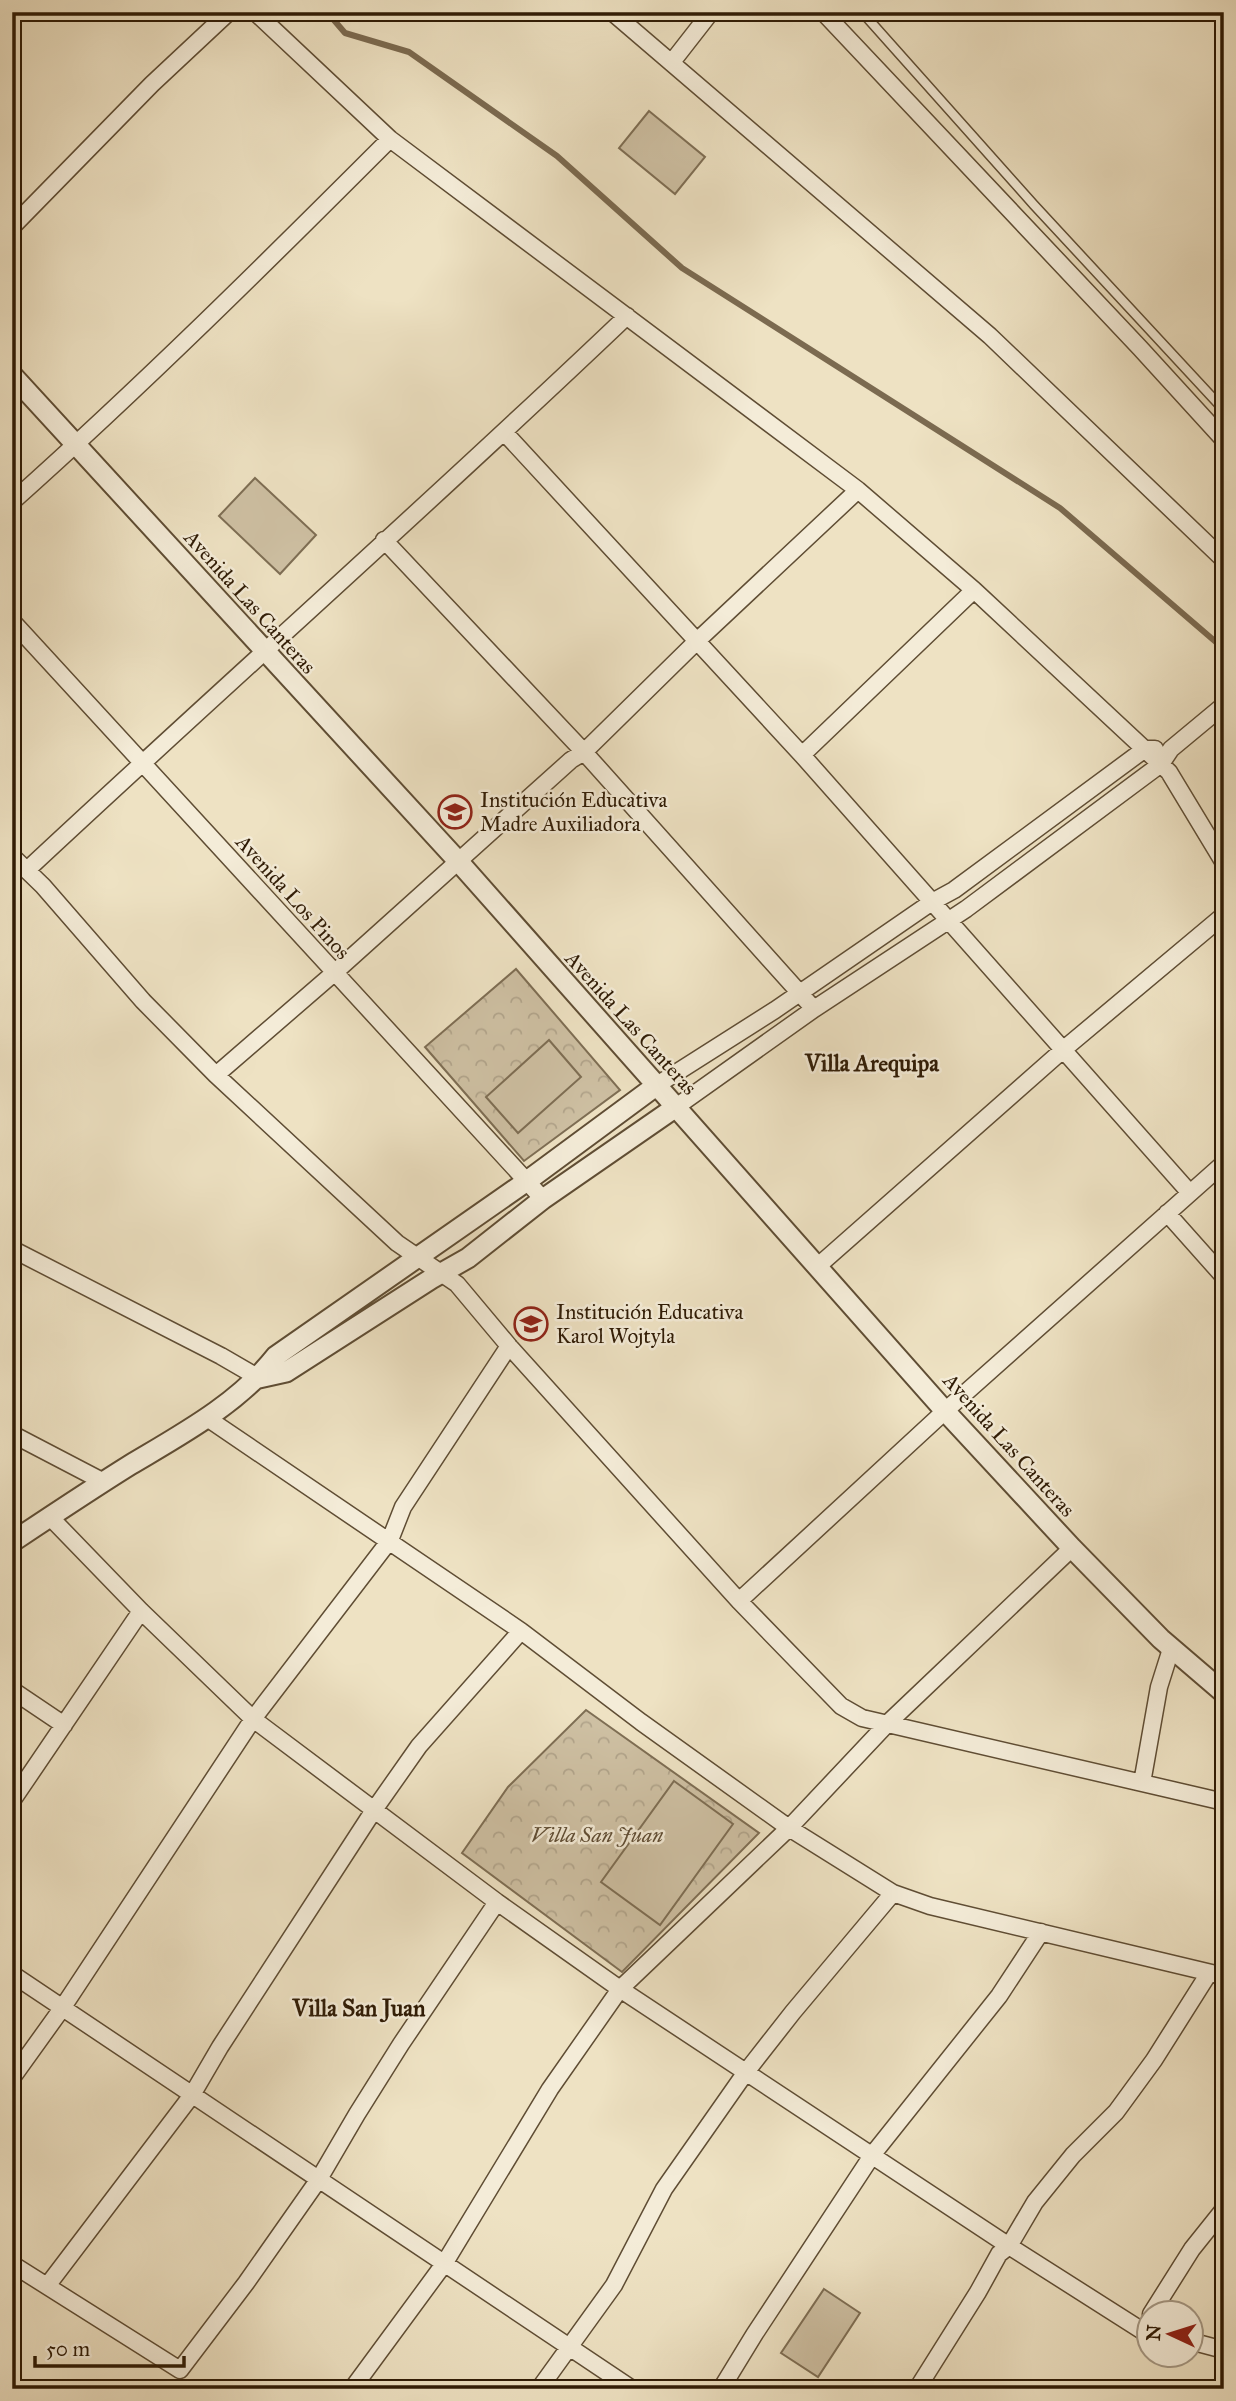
<svg xmlns="http://www.w3.org/2000/svg" width="1236" height="2401" viewBox="0 0 1236 2401" font-family="'IM FELL Great Primer',serif">
  <style>
    .forest { fill: url(#forest-crowns); stroke: #7e6e54; stroke-width: 2 }
    .garden { fill: #cec0a3; stroke: #7e6e54; stroke-width: 2 }
    .lines { fill: none; stroke-linecap: round; stroke-linejoin: round }
    .stream { stroke: #7b6a50; stroke-width: 6 }
    .service-casing { stroke: #5f4d34; stroke-width: 11 }
    .minor-casing { stroke: #5f4d34; stroke-width: 19 }
    .tertiary-casing { stroke: #5f4d34; stroke-width: 23 }
    .service { stroke: #f4ecd8; stroke-width: 8 }
    .minor { stroke: #f4ecd8; stroke-width: 16 }
    .tertiary { stroke: #f4ecd8; stroke-width: 19 }
    .labels { text-anchor: middle; stroke-width: 5; stroke-linejoin: round; paint-order: stroke }
    .street-label { font-size: 21px; fill: #2f1b05; stroke: #f4ecd8 }
    .poi-label { font-size: 21px; fill: #2f1b05; stroke: #f4ecd8; text-anchor: start }
    .park-label { font-size: 21px; font-style: italic; fill: #5f4d34; stroke: #f4ecd8 }
    .neighbourhood-label { font-size: 23px; font-weight: bold; fill: #2f1b05; stroke: #f4ecd8 }
  </style>
  <defs>
    <pattern id="forest-crowns" width="20" height="18" patternUnits="userSpaceOnUse" patternTransform="scale(1.75)"><rect width="20" height="18" fill="#cec0a3"/><path d="M2 6a3 3 0 1 1 6 0M12 15a3 3 0 1 1 6 0" fill="none" stroke="#b1a48b"/></pattern>
  </defs>
  <rect width="100%" height="100%" fill="#eee2c3"/>
  <filter id="stains"><feTurbulence type="fractalNoise" baseFrequency=".00286" numOctaves="4"/><feColorMatrix values="0 0 0 0 .2 0 0 0 0 .09 0 0 0 0 .02 0 0 0 .5 -.17"/></filter>
  <radialGradient id="worn" r=".72"><stop offset=".6" stop-color="#630" stop-opacity="0"/><stop offset="1" stop-color="#630" stop-opacity=".3"/></radialGradient>
  <path class="forest" d="M 516,969 L 620,1090 L 524,1161 L 425,1047 Z
    M 586,1710 L 759,1833 L 622,1972 L 462,1853 L 508,1787 Z"/>
  <path class="garden" d="M 649,111 L 705,157 L 675,194 L 619,148 Z
    M 255,478 L 316,535 L 280,574 L 219,516 Z
    M 549,1040 L 581,1077 L 518,1133 L 486,1097 Z
    M 674,1781 L 733,1824 L 660,1925 L 601,1882 Z
    M 824,2289 L 860,2313 L 818,2377 L 781,2353 Z"/>
  <g class="lines">
    <path class="stream" d="M 327,12 L 345,33 L 409,52 L 557,156 L 682,268 L 1060,508 L 1224,649"/>
    <defs>
      <path id="service" d="M 862,12 L 1034,205 L 1224,410"/>
      <path id="minor" d="M 255,12 L 390,139 L 858,490 L 974,590 L 1169,772 L 1224,863
        M 612,12 L 990,336 L 1224,560
        M 823,12 L 1140,348 L 1224,440
        M 672,62 L 711,12
        M 12,227 L 152,84 L 229,12
        M 504,432 L 802,755 L 1190,1193
        M 12,502 C 143,385 267,262 390,139
        M 384,540 L 584,752 L 814,1009
        M 12,621 L 543,1199
        M 802,755 L 974,590
        M 12,856 L 43,886 L 143,1001 L 216,1075 L 397,1243 L 457,1284 L 509,1346 L 739,1601 L 841,1706 L 862,1718 L 1224,1802
        M 27,870 C 226,684 430,504 627,316
        M 216,1075 L 334,973 L 571,760 L 584,752 L 698,640 L 858,490
        M 657,1085 L 775,1010 L 932,902 L 954,890 L 1145,749 L 1155,749
        M 676,1107 L 814,1009 L 966,909 L 1161,764 L 1171,749 L 1224,705
        M 1167,1213 L 1224,1277
        M 12,1249 L 221,1356 L 259,1378
        M 818,1266 L 1064,1049 L 1224,915
        M 207,1418 L 521,1631 L 641,1722 L 789,1828 L 893,1893 L 930,1906 L 1224,1976
        M 12,1434 L 104,1482
        M 50,1517 L 141,1611 L 253,1719 L 497,1902 L 620,1989 L 1009,2246 L 1141,2330 L 1148,2331
        M 739,1601 L 945,1411 L 1224,1163
        M 12,1690 L 64,1725
        M 1142,1783 L 1159,1687 L 1171,1649
        M 12,1801 L 141,1611
        M 12,1974 L 632,2389
        M 12,2078 L 63,2007 L 253,1719 L 390,1540 L 403,1507 L 509,1346
        M 12,2264 L 180,2370 L 246,2283 L 319,2179 L 357,2114 L 401,2044 L 497,1902
        M 47,2286 L 192,2095 L 220,2047 L 374,1810 L 419,1746 L 521,1631
        M 1151,2314 L 1192,2249 L 1224,2209
        M 1190,2341 L 1224,2350
        M 352,2389 L 444,2264 L 550,2089 L 620,1989 L 789,1828 L 887,1724 L 1072,1548
        M 539,2389 L 614,2285 L 664,2189 L 746,2072 L 793,2012 L 893,1893
        M 721,2389 L 754,2335 L 873,2154 L 999,1996 L 1041,1932
        M 917,2389 L 978,2292 L 999,2254 L 1009,2246 L 1035,2202 L 1073,2155 L 1116,2112 L 1154,2060 L 1209,1973"/>
      <path id="tertiary" d="M 12,375 L 458,861 L 945,1411 L 1072,1548 L 1161,1639 L 1224,1693
        M 259,1378 L 286,1372 L 431,1279 L 468,1258 L 543,1199 L 676,1107
        M 12,1542 C 51,1516 90,1490 130,1465 C 182,1434 238,1404 276,1356 L 527,1181 L 657,1085"/>
    </defs>
    <use href="#service" class="service-casing"/>
    <use href="#minor" class="minor-casing"/>
    <use href="#tertiary" class="tertiary-casing"/>
    <use href="#service" class="service"/>
    <use href="#minor" class="minor"/>
    <use href="#tertiary" class="tertiary"/>
  </g>
  <defs>
    <symbol id="school-ring" viewBox="-11 -11 22 22"><circle r="9.5" fill="#f4ecd8" stroke="#8f2418" stroke-width="1.5"/><path d="M0-5L7-2L0 1L-7-2ZM-4 1L0 2.5L4 1V4Q0 6-4 4Z" fill="#8f2418"/></symbol>
  </defs>
  <g fill-rule="evenodd">
    <use href="#school-ring" x="436" y="793" width="38" height="38"/>
    <use href="#school-ring" x="512" y="1305" width="38" height="38"/>
  </g>
  <g class="labels">
    <g class="street-label">
      <text transform="translate(250 602) rotate(48)" y="7">Avenida Las Canteras</text>
      <text transform="translate(293 897) rotate(48)" y="7">Avenida Los Pinos</text>
      <text transform="translate(631 1023) rotate(48)" y="7">Avenida Las Canteras</text>
      <text transform="translate(1009 1445) rotate(48)" y="7">Avenida Las Canteras</text>
    </g>
    <g class="poi-label">
      <text x="480" y="807">Institución Educativa<tspan x="480" dy="24">Madre Auxiliadora</tspan></text>
      <text x="556" y="1319">Institución Educativa<tspan x="556" dy="24">Karol Wojtyla</tspan></text>
    </g>
    <g class="park-label">
      <text x="597" y="1842">Villa San Juan</text>
    </g>
    <g class="neighbourhood-label">
      <text x="872" y="1071">Villa Arequipa</text>
      <text x="359" y="2016">Villa San Juan</text>
    </g>
  </g>
  <rect width="1236" height="2401" fill="none" stroke="#eee2c3" stroke-width="42"/>
  <rect x="14" y="14" width="1208" height="2373" fill="none" stroke="#2f1b05" stroke-width="3.5"/>
  <rect x="21" y="21" width="1194" height="2359" fill="none" stroke="#2f1b05" stroke-width="2"/>
  <g transform="translate(1170 2334) rotate(274)"><circle r="33" fill="#f4ecd8" stroke="#a59884" stroke-width="2"/>
  <path d="M0-5L12 26L0 18L-12 26Z" fill="#8f2418"/>
  <text y="-10" font-size="19" font-weight="bold" text-anchor="middle" fill="#2f1b05">N</text>
  </g>
  <path d="M35 2356v10h149v-10" fill="none" stroke="#2f1b05" stroke-width="3.5"/>
  <text x="46" y="2356" font-size="21" fill="#2f1b05" stroke="#f4ecd8" stroke-width="5" paint-order="stroke">50 m</text>
  <rect width="100%" height="100%" filter="url(#stains)"/>
  <rect width="100%" height="100%" fill="url(#worn)"/>
</svg>
